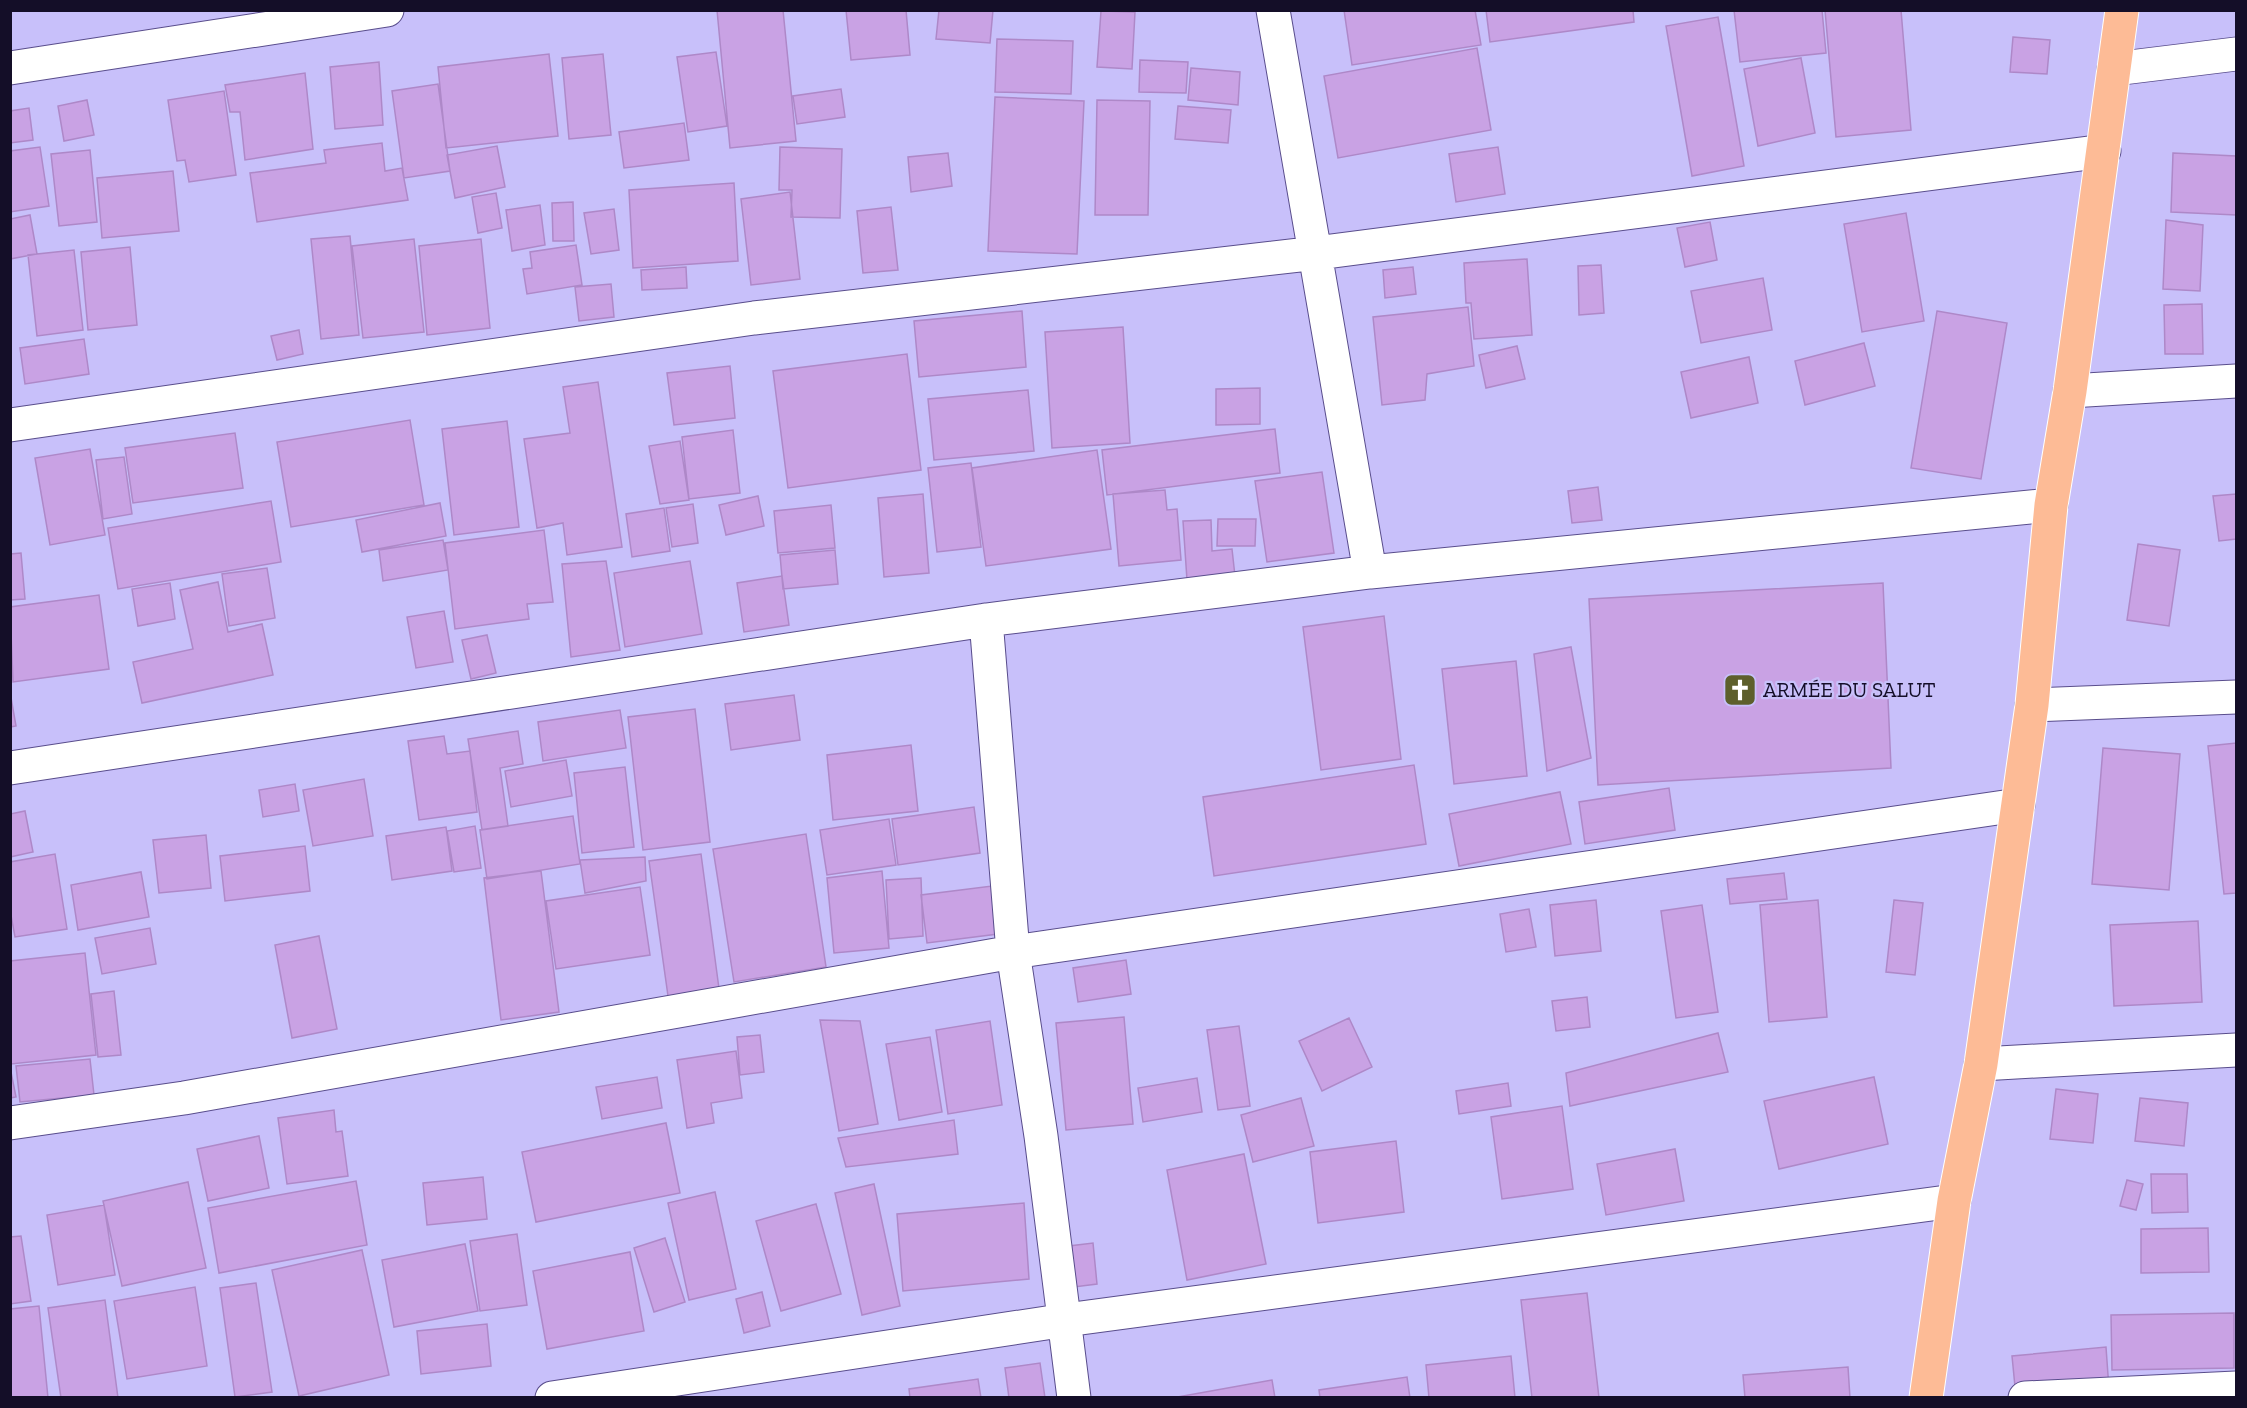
<svg xmlns="http://www.w3.org/2000/svg" width="2247" height="1408" viewBox="0 0 2247 1408" font-family="'Zilla Slab',serif">
  <style>
    .building { fill: #c9a2e4; stroke: #ae88c8; stroke-width: 1.5 }
    .lines { fill: none; stroke-linecap: round; stroke-linejoin: round }
    .street-casing { stroke: #594d8c; stroke-width: 35 }
    .highway-casing { stroke: #fff; stroke-width: 35 }
    .street { stroke: #fff; stroke-width: 33 }
    .highway { stroke: #fdbb96; stroke-width: 33 }
    .labels { text-anchor: middle; stroke-width: 4.5; stroke-linejoin: round; paint-order: stroke }
    .poi-label { font-size: 21px; fill: #140e28; stroke: #c8c0fa; text-anchor: start }
  </style>
  <rect width="100%" height="100%" fill="#c8c0fa"/>
  <path class="building" d="M 717,10 L 783,10 L 796,141 L 730,148 Z
    M 846,10 L 906,10 L 910,55 L 851,60 Z
    M 939,10 L 993,10 L 990,43 L 936,39 Z
    M 1344,10 L 1475,10 L 1481,45 L 1352,65 Z
    M 1486,10 L 1633,10 L 1634,22 L 1490,42 Z
    M 1734,10 L 1822,10 L 1826,53 L 1740,62 Z
    M 1825,10 L 1901,10 L 1911,130 L 1836,137 Z
    M 1101,11 L 1135,12 L 1132,69 L 1097,67 Z
    M 1718,17 L 1744,166 L 1692,176 L 1666,26 Z
    M 2013,37 L 2050,40 L 2047,74 L 2010,72 Z
    M 997,39 L 1073,41 L 1071,94 L 995,92 Z
    M 1477,48 L 1491,130 L 1338,158 L 1324,76 Z
    M 716,52 L 727,126 L 688,132 L 677,57 Z
    M 549,54 L 558,136 L 446,148 L 438,67 Z
    M 603,54 L 611,135 L 569,139 L 562,58 Z
    M 1801,58 L 1815,133 L 1758,146 L 1744,69 Z
    M 1140,60 L 1188,62 L 1186,93 L 1139,92 Z
    M 379,62 L 383,125 L 335,129 L 330,67 Z
    M 1191,68 L 1240,72 L 1238,105 L 1188,100 Z
    M 305,73 L 313,149 L 245,160 L 240,112 L 230,112 L 225,85 Z
    M 438,84 L 450,171 L 404,178 L 392,91 Z
    M 841,89 L 845,117 L 797,124 L 793,96 Z
    M 224,91 L 236,175 L 189,182 L 185,160 L 177,161 L 168,100 Z
    M 995,97 L 1084,101 L 1077,254 L 988,251 Z
    M 87,100 L 94,135 L 64,141 L 58,106 Z
    M 1097,100 L 1150,101 L 1148,215 L 1095,215 Z
    M 1178,106 L 1231,110 L 1228,143 L 1175,139 Z
    M 29,108 L 33,140 L 10,143 L 10,111 Z
    M 684,123 L 689,160 L 624,168 L 619,132 Z
    M 382,143 L 385,171 L 402,168 L 408,200 L 257,222 L 250,173 L 326,163 L 324,150 Z
    M 497,146 L 505,187 L 455,198 L 447,155 Z
    M 40,147 L 49,206 L 10,212 L 10,151 Z
    M 780,147 L 842,149 L 840,218 L 791,217 L 792,190 L 779,190 Z
    M 1498,147 L 1505,194 L 1456,202 L 1449,154 Z
    M 90,150 L 97,222 L 59,226 L 51,154 Z
    M 948,153 L 952,186 L 911,192 L 908,157 Z
    M 2173,153 L 2236,156 L 2236,215 L 2171,212 Z
    M 173,171 L 179,231 L 102,238 L 97,178 Z
    M 734,183 L 738,261 L 633,268 L 629,190 Z
    M 790,192 L 800,279 L 751,285 L 741,199 Z
    M 496,193 L 502,228 L 478,233 L 472,197 Z
    M 573,202 L 574,241 L 553,241 L 552,203 Z
    M 540,205 L 545,245 L 512,251 L 506,210 Z
    M 891,207 L 898,270 L 863,273 L 857,211 Z
    M 614,209 L 619,250 L 591,254 L 584,213 Z
    M 1906,213 L 1924,321 L 1862,332 L 1844,224 Z
    M 30,215 L 37,254 L 10,259 L 10,219 Z
    M 2166,220 L 2203,225 L 2200,291 L 2163,289 Z
    M 1710,222 L 1717,260 L 1685,267 L 1677,228 Z
    M 350,236 L 359,335 L 321,339 L 311,239 Z
    M 414,239 L 424,332 L 363,338 L 352,246 Z
    M 481,239 L 490,328 L 427,335 L 419,246 Z
    M 576,245 L 582,285 L 527,294 L 523,269 L 532,268 L 530,252 Z
    M 130,247 L 137,325 L 88,330 L 81,252 Z
    M 74,250 L 83,330 L 37,336 L 28,255 Z
    M 1527,259 L 1532,335 L 1474,339 L 1471,303 L 1466,303 L 1464,263 Z
    M 1601,265 L 1604,313 L 1579,315 L 1578,266 Z
    M 686,267 L 687,288 L 642,290 L 641,270 Z
    M 1413,267 L 1416,294 L 1385,298 L 1383,270 Z
    M 1763,278 L 1772,330 L 1701,343 L 1691,291 Z
    M 611,284 L 614,317 L 579,321 L 575,287 Z
    M 2202,304 L 2203,354 L 2165,354 L 2164,305 Z
    M 1468,307 L 1474,366 L 1427,374 L 1425,400 L 1382,405 L 1373,317 Z
    M 1022,311 L 1026,367 L 919,377 L 914,321 Z
    M 1937,311 L 2007,323 L 1981,479 L 1911,468 Z
    M 1123,327 L 1130,443 L 1052,448 L 1045,332 Z
    M 299,330 L 303,354 L 277,360 L 271,336 Z
    M 84,339 L 89,374 L 25,384 L 20,348 Z
    M 1864,343 L 1875,386 L 1805,405 L 1795,361 Z
    M 1517,346 L 1525,379 L 1486,388 L 1479,355 Z
    M 907,354 L 921,470 L 788,488 L 773,371 Z
    M 1749,357 L 1758,403 L 1691,418 L 1681,372 Z
    M 730,366 L 735,418 L 674,425 L 667,373 Z
    M 598,382 L 622,547 L 567,555 L 563,523 L 537,528 L 524,439 L 570,433 L 563,387 Z
    M 1260,388 L 1260,424 L 1216,425 L 1216,389 Z
    M 1028,390 L 1034,451 L 934,460 L 928,399 Z
    M 410,420 L 424,505 L 291,527 L 277,442 Z
    M 507,421 L 519,527 L 454,535 L 442,429 Z
    M 1275,429 L 1280,473 L 1107,495 L 1102,450 Z
    M 733,430 L 740,493 L 689,499 L 682,437 Z
    M 235,433 L 243,488 L 133,503 L 125,448 Z
    M 680,441 L 689,500 L 660,504 L 649,446 Z
    M 90,449 L 105,535 L 50,545 L 35,458 Z
    M 1097,450 L 1111,549 L 986,566 L 972,468 Z
    M 124,457 L 132,514 L 103,519 L 96,460 Z
    M 971,463 L 981,547 L 937,552 L 928,468 Z
    M 1322,472 L 1334,553 L 1267,562 L 1255,481 Z
    M 1598,487 L 1602,520 L 1572,523 L 1568,491 Z
    M 1165,490 L 1167,510 L 1177,509 L 1181,560 L 1119,566 L 1113,494 Z
    M 923,494 L 929,573 L 884,577 L 878,498 Z
    M 2236,494 L 2236,539 L 2219,541 L 2213,496 Z
    M 758,496 L 764,526 L 726,535 L 719,505 Z
    M 271,501 L 281,562 L 118,589 L 108,528 Z
    M 440,503 L 446,536 L 362,552 L 356,520 Z
    M 693,504 L 698,543 L 672,547 L 666,508 Z
    M 831,505 L 835,548 L 778,553 L 774,511 Z
    M 664,508 L 670,551 L 632,557 L 626,514 Z
    M 1218,519 L 1256,519 L 1255,546 L 1217,546 Z
    M 1211,520 L 1212,551 L 1232,549 L 1235,576 L 1187,580 L 1183,521 Z
    M 544,530 L 553,602 L 527,604 L 529,619 L 455,629 L 445,543 Z
    M 443,540 L 448,570 L 383,581 L 379,550 Z
    M 2138,544 L 2180,550 L 2169,626 L 2127,620 Z
    M 835,550 L 838,584 L 783,589 L 780,555 Z
    M 21,553 L 25,599 L 10,600 L 10,554 Z
    M 606,561 L 620,650 L 571,657 L 562,564 Z
    M 690,561 L 702,634 L 625,647 L 614,573 Z
    M 267,568 L 275,618 L 229,626 L 222,574 Z
    M 782,576 L 789,625 L 744,632 L 737,583 Z
    M 218,582 L 228,632 L 262,624 L 273,675 L 142,703 L 133,662 L 193,649 L 180,590 Z
    M 170,583 L 175,619 L 138,626 L 132,589 Z
    M 1883,583 L 1891,768 L 1598,785 L 1589,599 Z
    M 99,595 L 109,669 L 13,682 L 10,607 Z
    M 444,611 L 453,662 L 416,668 L 407,617 Z
    M 1384,616 L 1401,759 L 1321,770 L 1303,627 Z
    M 487,635 L 496,673 L 471,679 L 462,640 Z
    M 1571,647 L 1591,758 L 1547,771 L 1534,654 Z
    M 1516,661 L 1527,776 L 1454,784 L 1442,669 Z
    M 10,692 L 16,726 L 10,727 Z
    M 794,695 L 800,740 L 731,750 L 725,704 Z
    M 695,709 L 710,842 L 643,850 L 628,717 Z
    M 620,710 L 626,748 L 543,761 L 538,722 Z
    M 518,731 L 523,764 L 500,768 L 508,826 L 482,830 L 468,739 Z
    M 444,736 L 447,754 L 470,751 L 477,812 L 419,820 L 408,741 Z
    M 2236,743 L 2236,893 L 2224,894 L 2208,746 Z
    M 911,745 L 918,811 L 833,820 L 827,755 Z
    M 2103,748 L 2180,754 L 2169,890 L 2092,884 Z
    M 566,760 L 572,796 L 511,807 L 505,771 Z
    M 1414,765 L 1426,844 L 1214,876 L 1203,797 Z
    M 625,767 L 634,847 L 582,853 L 574,773 Z
    M 364,779 L 373,836 L 313,846 L 303,790 Z
    M 295,784 L 299,811 L 263,817 L 259,790 Z
    M 1669,788 L 1675,830 L 1585,844 L 1579,802 Z
    M 1560,792 L 1571,844 L 1459,866 L 1449,814 Z
    M 974,807 L 980,853 L 898,865 L 892,819 Z
    M 25,811 L 33,852 L 10,857 L 10,814 Z
    M 573,816 L 580,864 L 487,879 L 480,830 Z
    M 889,819 L 896,865 L 827,875 L 820,830 Z
    M 475,826 L 481,868 L 454,872 L 447,831 Z
    M 446,827 L 452,871 L 392,880 L 386,836 Z
    M 806,834 L 826,967 L 734,982 L 713,849 Z
    M 206,835 L 211,888 L 159,893 L 153,840 Z
    M 305,846 L 310,891 L 225,901 L 220,856 Z
    M 55,854 L 67,929 L 15,937 L 10,910 L 10,862 Z
    M 701,854 L 720,996 L 669,1003 L 649,861 Z
    M 645,857 L 646,881 L 585,893 L 580,860 Z
    M 541,871 L 559,1012 L 501,1020 L 484,878 Z
    M 882,871 L 889,948 L 834,953 L 827,878 Z
    M 141,872 L 149,917 L 78,930 L 71,885 Z
    M 1784,873 L 1787,899 L 1730,904 L 1727,879 Z
    M 921,878 L 923,936 L 889,939 L 886,880 Z
    M 1000,885 L 1006,933 L 927,943 L 921,895 Z
    M 640,887 L 650,955 L 556,969 L 546,901 Z
    M 1596,900 L 1601,951 L 1555,956 L 1550,905 Z
    M 1818,900 L 1827,1017 L 1769,1022 L 1760,905 Z
    M 1894,900 L 1923,903 L 1915,975 L 1886,972 Z
    M 1702,905 L 1718,1012 L 1676,1018 L 1661,911 Z
    M 1529,909 L 1536,947 L 1506,952 L 1500,914 Z
    M 2198,921 L 2202,1002 L 2114,1006 L 2110,925 Z
    M 150,928 L 156,964 L 102,974 L 95,938 Z
    M 319,936 L 337,1029 L 292,1038 L 275,945 Z
    M 85,953 L 96,1055 L 11,1064 L 10,961 Z
    M 1126,960 L 1131,994 L 1078,1002 L 1073,968 Z
    M 114,991 L 121,1055 L 98,1057 L 91,994 Z
    M 1587,997 L 1590,1027 L 1556,1031 L 1552,1001 Z
    M 1124,1017 L 1133,1124 L 1066,1130 L 1056,1023 Z
    M 1349,1018 L 1372,1067 L 1322,1091 L 1299,1041 Z
    M 820,1020 L 860,1021 L 878,1124 L 839,1131 Z
    M 990,1021 L 1002,1105 L 948,1114 L 936,1030 Z
    M 1239,1026 L 1250,1106 L 1218,1110 L 1207,1030 Z
    M 1718,1033 L 1728,1072 L 1570,1106 L 1566,1073 Z
    M 760,1035 L 764,1072 L 740,1075 L 737,1037 Z
    M 930,1037 L 942,1112 L 899,1120 L 886,1044 Z
    M 736,1051 L 742,1098 L 711,1103 L 714,1123 L 687,1128 L 677,1060 Z
    M 90,1059 L 94,1095 L 20,1102 L 16,1066 Z
    M 10,1067 L 16,1097 L 10,1098 Z
    M 657,1077 L 662,1108 L 602,1119 L 596,1087 Z
    M 1874,1077 L 1888,1144 L 1779,1169 L 1764,1101 Z
    M 1197,1078 L 1202,1112 L 1143,1122 L 1138,1088 Z
    M 1508,1083 L 1511,1106 L 1459,1114 L 1456,1091 Z
    M 2056,1089 L 2098,1094 L 2093,1143 L 2050,1139 Z
    M 1301,1098 L 1314,1146 L 1253,1162 L 1241,1115 Z
    M 2140,1098 L 2188,1103 L 2184,1146 L 2135,1141 Z
    M 1562,1106 L 1573,1189 L 1502,1199 L 1491,1117 Z
    M 334,1110 L 336,1132 L 342,1131 L 348,1176 L 287,1184 L 278,1118 Z
    M 954,1120 L 958,1154 L 846,1167 L 838,1138 Z
    M 666,1123 L 680,1193 L 536,1222 L 522,1152 Z
    M 259,1136 L 269,1188 L 208,1201 L 197,1149 Z
    M 1396,1141 L 1404,1212 L 1318,1223 L 1310,1152 Z
    M 1675,1149 L 1684,1201 L 1606,1215 L 1597,1164 Z
    M 1244,1154 L 1266,1264 L 1187,1280 L 1167,1170 Z
    M 2151,1174 L 2187,1174 L 2188,1212 L 2152,1213 Z
    M 483,1177 L 487,1219 L 427,1225 L 423,1183 Z
    M 2127,1180 L 2143,1184 L 2136,1210 L 2120,1206 Z
    M 356,1181 L 367,1245 L 219,1273 L 208,1208 Z
    M 188,1182 L 206,1268 L 122,1286 L 103,1201 Z
    M 874,1184 L 900,1306 L 862,1315 L 835,1193 Z
    M 715,1192 L 736,1289 L 689,1300 L 668,1203 Z
    M 1024,1203 L 1029,1279 L 903,1291 L 897,1214 Z
    M 816,1204 L 841,1294 L 781,1311 L 756,1221 Z
    M 104,1205 L 115,1275 L 58,1285 L 47,1215 Z
    M 2208,1228 L 2209,1272 L 2141,1273 L 2141,1229 Z
    M 517,1234 L 527,1305 L 480,1311 L 470,1241 Z
    M 21,1236 L 31,1301 L 10,1304 L 10,1237 Z
    M 665,1238 L 685,1302 L 654,1312 L 634,1248 Z
    M 1093,1243 L 1097,1284 L 1074,1287 L 1069,1246 Z
    M 465,1244 L 478,1311 L 394,1327 L 382,1260 Z
    M 362,1250 L 389,1375 L 299,1396 L 272,1270 Z
    M 630,1252 L 644,1331 L 547,1349 L 533,1271 Z
    M 256,1283 L 272,1392 L 235,1397 L 220,1288 Z
    M 195,1287 L 207,1366 L 127,1379 L 114,1301 Z
    M 762,1292 L 770,1326 L 744,1333 L 736,1299 Z
    M 1587,1293 L 1599,1398 L 1532,1398 L 1521,1300 Z
    M 105,1300 L 118,1398 L 61,1398 L 48,1308 Z
    M 39,1306 L 48,1398 L 10,1398 L 10,1309 Z
    M 2234,1313 L 2234,1368 L 2112,1370 L 2111,1315 Z
    M 487,1324 L 491,1366 L 421,1374 L 417,1331 Z
    M 2106,1347 L 2109,1389 L 2016,1397 L 2012,1356 Z
    M 1511,1356 L 1515,1398 L 1429,1398 L 1426,1365 Z
    M 1040,1363 L 1045,1398 L 1009,1398 L 1005,1368 Z
    M 1848,1367 L 1850,1398 L 1745,1398 L 1743,1375 Z
    M 1407,1377 L 1410,1398 L 1320,1398 L 1319,1390 Z
    M 978,1379 L 981,1398 L 910,1398 L 909,1389 Z
    M 1272,1380 L 1275,1398 L 1172,1398 Z"/>
  <g class="lines">
    <defs>
      <path id="street" d="M 1273,10 L 1370,572
        M 10,68 L 387,10
        M 2114,69 L 2236,54
        M 2070,391 L 2236,381
        M 10,425 L 754,318 L 1317,253 L 2104,151
        M 986,620 L 1013,952 L 1041,1136 L 1074,1398
        M 2032,705 L 2236,697
        M 10,768 L 986,620 L 1370,572 L 2051,505
        M 1981,1064 L 2236,1050
        M 10,1123 L 184,1098 L 1013,952 L 2018,805
        M 552,1398 L 1066,1320 L 1954,1201
        M 2025,1398 L 2236,1388"/>
      <path id="highway" d="M 1926,1398 L 1954,1201 L 1981,1064 L 2032,705 L 2051,505 L 2070,391 L 2122,10"/>
    </defs>
    <use href="#street" class="street-casing"/>
    <use href="#highway" class="highway-casing"/>
    <use href="#street" class="street"/>
    <use href="#highway" class="highway"/>
  </g>
  <defs>
    <symbol id="church-square" viewBox="-11 -11 22 22"><rect x="-9" y="-9" width="18" height="18" rx="4" fill="#5d5f2c" stroke="#c8c0fa"/><path d="M-1.2-6h2.4v3.5h3.3v2.4h-3.3V6h-2.4V-.1h-3.3v-2.4h3.3Z" fill="#fff"/></symbol>
  </defs>
  <g fill-rule="evenodd">
    <use href="#church-square" x="1721" y="671" width="38" height="38"/>
  </g>
  <g class="labels">
    <g class="poi-label">
      <text x="1763" y="697">ARMÉE DU SALUT</text>
    </g>
  </g>
  <rect width="2247" height="1408" fill="none" stroke="#140e28" stroke-width="24"/>
</svg>
